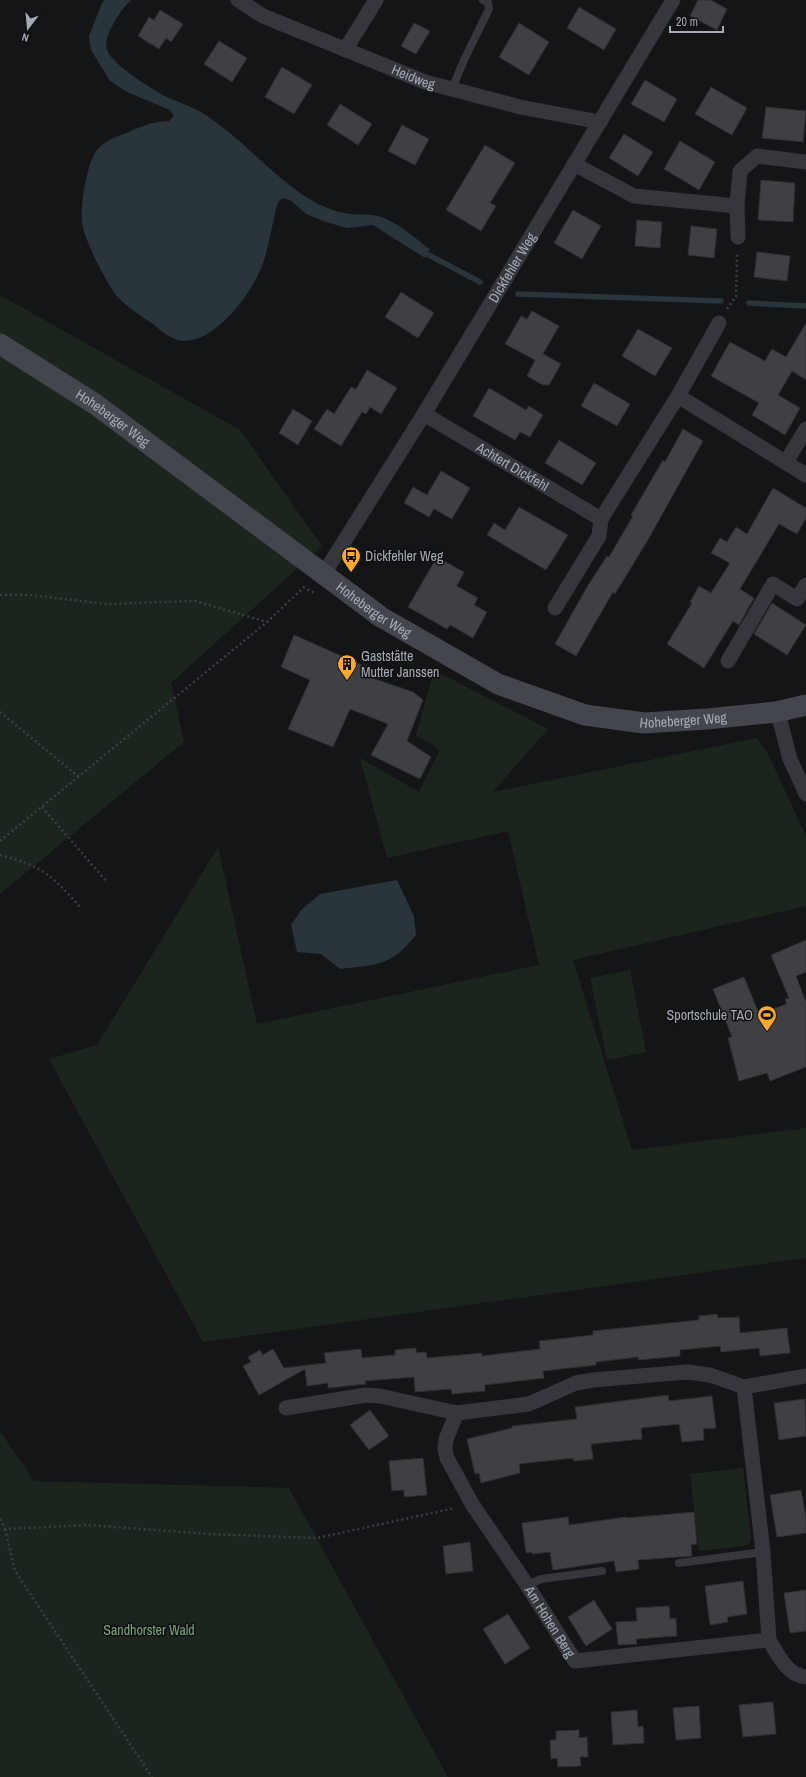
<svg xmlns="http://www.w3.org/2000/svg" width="806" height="1777" viewBox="0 0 806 1777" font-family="'Archivo Narrow',sans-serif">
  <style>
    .green { fill: #1c251d }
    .water { fill: #2a343b }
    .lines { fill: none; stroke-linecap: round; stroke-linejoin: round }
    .stream { stroke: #2a343b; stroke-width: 5.5 }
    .building { fill: #3e4043; stroke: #2e2f33 }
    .path { stroke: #3b3e43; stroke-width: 2.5; stroke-dasharray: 2 3; stroke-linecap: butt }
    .lane { stroke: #35373c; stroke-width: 8 }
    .street { stroke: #35373c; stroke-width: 15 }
    .secondary { stroke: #43464c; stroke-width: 21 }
    .labels { text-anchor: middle; stroke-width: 3; stroke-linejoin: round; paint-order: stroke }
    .street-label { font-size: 14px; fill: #a6acb7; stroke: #0f1011 }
    .poi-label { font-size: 14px; fill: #a6acb7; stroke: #0f1011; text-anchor: start }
    .park-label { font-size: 14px; fill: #7ca37c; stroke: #0f1011 }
  </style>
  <rect width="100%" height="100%" fill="#141516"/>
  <path class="green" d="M 0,295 L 240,430 L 322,546 L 171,683 L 184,742 L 0,894 Z
    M 434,670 L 548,729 L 493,792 L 757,738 L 768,754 L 806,836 L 806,906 L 573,960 L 632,1150 L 806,1128 L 806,1258 L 203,1342 L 49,1059 L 97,1045 L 218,847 L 257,1024 L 539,965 L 508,831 L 387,858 L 360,758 L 419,792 L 440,750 L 416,735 Z
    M 630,970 L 646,1052 L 607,1060 L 590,978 Z
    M 0,1431 L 34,1481 L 289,1488 L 448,1777 L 0,1777 Z
    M 743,1468 L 751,1538 L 749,1544 L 743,1546 L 699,1551 L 690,1474 Z"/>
  <path class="water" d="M 105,0 L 131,0 C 122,8 102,37 107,50 C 114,66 148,86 163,95 C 175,101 188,105 199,111 C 243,137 274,180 318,204 C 329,209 340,213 352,214 C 359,215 366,214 373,215 C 395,219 413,237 430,249 L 425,258 L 373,225 L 347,228 L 326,222 L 306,214 L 290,200 L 283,198 L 278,202 C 271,226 269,253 258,275 C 246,300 214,341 184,341 C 173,341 161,331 153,324 C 142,317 123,304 115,294 C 104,278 85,241 82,223 C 80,205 87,163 97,150 C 105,140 118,136 129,132 C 142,126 154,121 169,121 L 174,116 L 170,110 L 127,92 L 110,81 L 91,50 L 89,36 L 102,3 Z
    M 397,880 L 414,916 L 416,935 C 409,943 400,954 390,959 C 377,966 355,967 340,969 L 321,954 L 297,952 L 291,925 L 301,910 L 320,894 Z"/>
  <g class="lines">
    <path class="stream" d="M 427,254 L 480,282
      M 518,294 L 721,301
      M 749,303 L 806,306"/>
  </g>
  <path class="building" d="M 698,0 L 711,0 L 727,9 L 717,30 L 690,16 Z
    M 579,7 L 616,29 L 604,50 L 567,28 Z
    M 160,10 L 183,24 L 171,42 L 166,38 L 159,49 L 138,36 L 149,17 L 154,20 Z
    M 414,23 L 430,31 L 416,54 L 401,46 Z
    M 519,23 L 549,42 L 529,75 L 499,57 Z
    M 219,41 L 247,58 L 232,82 L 204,64 Z
    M 282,67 L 312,85 L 294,114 L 265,97 Z
    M 645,80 L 677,99 L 664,122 L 631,104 Z
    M 711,87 L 747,108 L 732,135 L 695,114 Z
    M 340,104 L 372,124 L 358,145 L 327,125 Z
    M 766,107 L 806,111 L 803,142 L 762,138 Z
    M 402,125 L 429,139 L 415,165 L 388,151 Z
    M 624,134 L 653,152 L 638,176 L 609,158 Z
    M 680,141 L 715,162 L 699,190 L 664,169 Z
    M 485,145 L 515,163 L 490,203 L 496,206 L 481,231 L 446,210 Z
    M 761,180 L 795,183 L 793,222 L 758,220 Z
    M 573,210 L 601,226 L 582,259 L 554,243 Z
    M 637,220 L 662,222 L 660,248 L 635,246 Z
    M 691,226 L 717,229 L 714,258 L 688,255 Z
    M 757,252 L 790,256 L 787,281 L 754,277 Z
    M 401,292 L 434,313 L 418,338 L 385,317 Z
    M 532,311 L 559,326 L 543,354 L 561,364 L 549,385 L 543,385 L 527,376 L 535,360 L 505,344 L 521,316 L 527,319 Z
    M 806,323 L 806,380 L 792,371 L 778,395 L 800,408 L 785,435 L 752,415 L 759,403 L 711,376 L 730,342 L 765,361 L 772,349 L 786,357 Z
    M 638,329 L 672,348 L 655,376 L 622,356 Z
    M 367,370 L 397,388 L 381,414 L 370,407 L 366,414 L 362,412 L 341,446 L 314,429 L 327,409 L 334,414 L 351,387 L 356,389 Z
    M 594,383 L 630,404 L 617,426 L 581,406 Z
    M 489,388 L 526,410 L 529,406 L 543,415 L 530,437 L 520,432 L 515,440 L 473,416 Z
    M 293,409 L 312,421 L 298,445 L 279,433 Z
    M 683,429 L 703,441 L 649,538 L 615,594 L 613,592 L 576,656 L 555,644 L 587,587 L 607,556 L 609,557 L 633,516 L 631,515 L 663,460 L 665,462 Z
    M 559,440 L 596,463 L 582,485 L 545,463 Z
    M 441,471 L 470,488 L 452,519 L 434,509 L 429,517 L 404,503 L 413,487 L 427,495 Z
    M 773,488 L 806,508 L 806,518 L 797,534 L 779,524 L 740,589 L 754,598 L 739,625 L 733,621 L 704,668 L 667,644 L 692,603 L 690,602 L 699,586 L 711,593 L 730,563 L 711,553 L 720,538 L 727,542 L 736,527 L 747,534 Z
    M 519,507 L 568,535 L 546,570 L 487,535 L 494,523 L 505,530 Z
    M 437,557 L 464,572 L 457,586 L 478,598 L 474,605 L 487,612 L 473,638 L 450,625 L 447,629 L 408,607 Z
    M 772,603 L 806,625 L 787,655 L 754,634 Z
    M 294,635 L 373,670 L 372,678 L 413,692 L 423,700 L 407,741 L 431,757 L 420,779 L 371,755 L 388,724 L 350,709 L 333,747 L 288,729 L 310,680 L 281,667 Z
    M 806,940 L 806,972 L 796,976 L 806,1002 L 806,1067 L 770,1081 L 767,1073 L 739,1081 L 728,1038 L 732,1037 L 713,989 L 744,977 L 759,1014 L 787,1004 L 785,999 L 789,998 L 771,955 Z
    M 717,1314 L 718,1318 L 739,1317 L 740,1333 L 787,1328 L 790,1353 L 760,1356 L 759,1348 L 721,1352 L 720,1346 L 680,1350 L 680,1356 L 638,1360 L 638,1357 L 596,1362 L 596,1365 L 543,1371 L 544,1378 L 485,1385 L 485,1391 L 452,1394 L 451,1389 L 415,1392 L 414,1377 L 365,1381 L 366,1384 L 328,1388 L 328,1383 L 307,1386 L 305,1369 L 259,1395 L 243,1366 L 251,1362 L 248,1357 L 260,1350 L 263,1355 L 273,1349 L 284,1368 L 326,1363 L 324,1353 L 361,1349 L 362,1358 L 395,1355 L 395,1350 L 416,1348 L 416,1353 L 426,1352 L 427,1358 L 482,1353 L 482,1356 L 540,1349 L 539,1341 L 593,1335 L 593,1331 L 699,1320 L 699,1316 Z
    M 668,1395 L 669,1401 L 712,1396 L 716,1428 L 703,1429 L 704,1440 L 682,1442 L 679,1424 L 641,1428 L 642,1439 L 591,1444 L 593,1459 L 574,1461 L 573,1458 L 519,1464 L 520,1473 L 481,1483 L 479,1473 L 475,1474 L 467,1439 L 512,1428 L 512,1426 L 577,1419 L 575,1407 Z
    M 805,1399 L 806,1436 L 779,1440 L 774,1403 Z
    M 370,1410 L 389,1436 L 369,1450 L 350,1425 Z
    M 423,1458 L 427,1495 L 404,1497 L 404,1490 L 392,1491 L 389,1461 Z
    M 801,1490 L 806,1518 L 806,1533 L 777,1537 L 770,1495 Z
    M 694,1512 L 697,1544 L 691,1545 L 692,1556 L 638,1560 L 639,1569 L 616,1572 L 614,1561 L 553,1570 L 550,1552 L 532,1554 L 532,1552 L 526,1553 L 522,1523 L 568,1517 L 569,1525 L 626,1517 L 627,1518 Z
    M 470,1542 L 473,1571 L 446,1574 L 443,1546 Z
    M 743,1581 L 747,1614 L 727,1617 L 728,1622 L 710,1625 L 705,1586 Z
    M 806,1590 L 806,1631 L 790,1633 L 784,1593 Z
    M 594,1600 L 612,1629 L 586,1646 L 568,1617 Z
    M 669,1606 L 670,1619 L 676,1618 L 677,1636 L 636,1639 L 637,1644 L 618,1645 L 616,1622 L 637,1621 L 636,1608 Z
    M 508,1614 L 530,1648 L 505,1664 L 483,1629 Z
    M 773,1702 L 776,1734 L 743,1737 L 739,1705 Z
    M 699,1706 L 701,1738 L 676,1740 L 673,1708 Z
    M 637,1710 L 638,1727 L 643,1726 L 644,1743 L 613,1745 L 611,1712 Z
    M 579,1730 L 579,1738 L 587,1737 L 588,1757 L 580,1757 L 581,1766 L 558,1767 L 557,1758 L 551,1759 L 550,1740 L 556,1740 L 556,1731 Z"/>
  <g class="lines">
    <path class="path" d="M 727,309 L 736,296 L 737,253
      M 303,587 L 316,594
      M 0,595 L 30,595 L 107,604 L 195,601 L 267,622
      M 0,712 L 79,777
      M 42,807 L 107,882
      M 0,841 L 267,622 L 304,587
      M 0,855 C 42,865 53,877 81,908
      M 0,1519 L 5,1529 L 88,1525 L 209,1534 L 317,1538 L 455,1508
      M 5,1529 L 15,1571 L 152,1777"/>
    <path class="lane" d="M 452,89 L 464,60 L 489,9 L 488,3 L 483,0
      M 679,1563 L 763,1552
      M 527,1585 L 541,1579 L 602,1571"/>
    <g class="street">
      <path id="s1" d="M 238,0 L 263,16 L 425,82 L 520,107 L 600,122"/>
      <path d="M 345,50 L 376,0"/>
      <path d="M 574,164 L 634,196 L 737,206 L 740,171 L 757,156 L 806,162"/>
      <path d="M 737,206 L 738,237"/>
      <path d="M 678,396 L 719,323"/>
      <path id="s2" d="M 424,414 L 601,519 L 678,396 L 806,475"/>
      <path d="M 786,462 L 806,429"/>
      <path id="s3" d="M 323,575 L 424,414 L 673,0"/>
      <path d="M 555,608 L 599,536 L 601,519"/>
      <path d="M 728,661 L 773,584 L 797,599 L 806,585"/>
      <path d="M 776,712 L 780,721 L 790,759 L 806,794"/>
      <path id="s4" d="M 806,1376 L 744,1387 L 710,1375 L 687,1372 L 593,1380 L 576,1383 L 529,1404 L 457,1413 L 446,1439 L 445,1449 L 447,1458 L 472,1504 L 527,1585 L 575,1661 L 769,1640 C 778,1655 787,1675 806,1677"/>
      <path d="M 744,1387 L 763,1552 L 769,1640"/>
      <path d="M 286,1408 L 366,1395 L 380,1396 L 457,1413"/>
    </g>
    <path class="secondary" id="s5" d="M 0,344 L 95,404 L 381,617 L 498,684 L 585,715 L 644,723 L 707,719 L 776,712 L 806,705"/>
  </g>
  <defs>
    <symbol id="bus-pin" viewBox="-11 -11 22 30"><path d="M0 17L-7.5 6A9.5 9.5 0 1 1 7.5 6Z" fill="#faa929" stroke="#0f1011"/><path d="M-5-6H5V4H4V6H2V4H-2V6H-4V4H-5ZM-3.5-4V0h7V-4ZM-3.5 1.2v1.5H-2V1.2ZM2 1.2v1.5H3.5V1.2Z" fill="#111"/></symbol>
    <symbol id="building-pin" viewBox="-11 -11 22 30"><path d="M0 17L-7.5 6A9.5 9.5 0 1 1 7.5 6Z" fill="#faa929" stroke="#0f1011"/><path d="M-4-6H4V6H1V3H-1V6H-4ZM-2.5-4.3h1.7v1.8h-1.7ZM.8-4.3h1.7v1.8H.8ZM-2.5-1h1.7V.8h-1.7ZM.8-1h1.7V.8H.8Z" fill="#111"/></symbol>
    <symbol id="stadium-pin" viewBox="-11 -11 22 30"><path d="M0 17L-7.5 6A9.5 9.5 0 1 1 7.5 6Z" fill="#faa929" stroke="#0f1011"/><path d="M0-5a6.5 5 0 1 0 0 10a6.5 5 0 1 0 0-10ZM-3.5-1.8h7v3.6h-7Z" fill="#111"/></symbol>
  </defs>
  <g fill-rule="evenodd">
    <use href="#bus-pin" x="340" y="545" width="22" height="30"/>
    <use href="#building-pin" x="336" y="653" width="22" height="30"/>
    <use href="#stadium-pin" x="756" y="1004" width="22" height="30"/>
  </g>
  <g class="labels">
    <g class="street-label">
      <text dy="5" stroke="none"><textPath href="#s1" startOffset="192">Heidweg</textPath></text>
      <text dy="5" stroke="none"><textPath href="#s3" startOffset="361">Dickfehler Weg</textPath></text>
      <text dy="5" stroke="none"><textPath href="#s5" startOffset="135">Hoheberger Weg</textPath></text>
      <text dy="5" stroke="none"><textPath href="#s2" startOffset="103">Achtert Dickfehl</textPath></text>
      <text dy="5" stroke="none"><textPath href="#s5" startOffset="459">Hoheberger Weg</textPath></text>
      <text dy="5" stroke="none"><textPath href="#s5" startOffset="795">Hoheberger Weg</textPath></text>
      <text dy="5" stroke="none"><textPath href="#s4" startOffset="599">Am Hohen Berg</textPath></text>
    </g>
    <g class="poi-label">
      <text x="365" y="561">Dickfehler Weg</text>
      <text x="361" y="661">Gaststätte<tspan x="361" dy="16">Mutter Janssen</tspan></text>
      <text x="753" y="1020" text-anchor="end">Sportschule TAO</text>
    </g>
    <g class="park-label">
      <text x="149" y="1635">Sandhorster Wald</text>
    </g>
  </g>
  <g transform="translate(28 28) rotate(196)" stroke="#0f1011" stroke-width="3" paint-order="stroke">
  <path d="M0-3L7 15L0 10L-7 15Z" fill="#a6acb7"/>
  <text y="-6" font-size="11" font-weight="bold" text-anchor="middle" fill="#a6acb7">N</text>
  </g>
  <path d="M670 26v6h53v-6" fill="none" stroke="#a6acb7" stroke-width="2"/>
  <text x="676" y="26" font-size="12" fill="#a6acb7" stroke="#0f1011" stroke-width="3" paint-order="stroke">20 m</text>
</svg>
